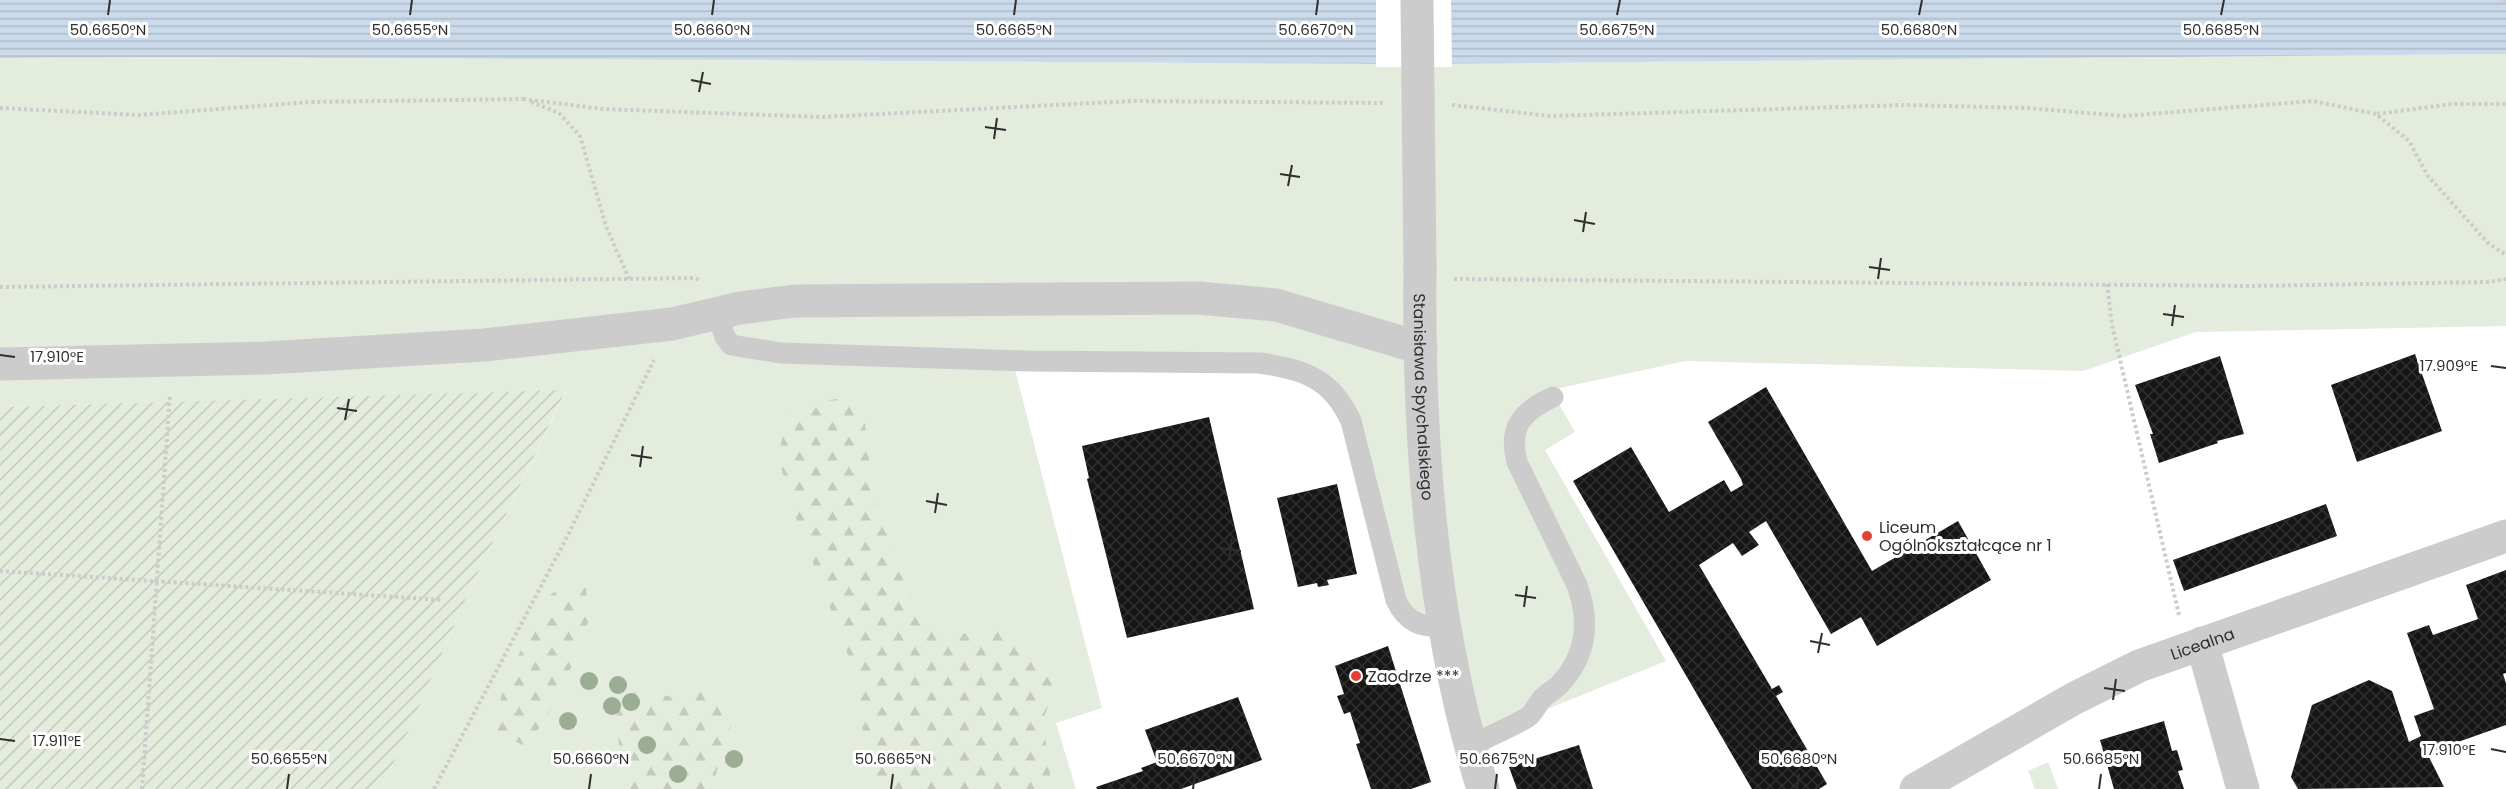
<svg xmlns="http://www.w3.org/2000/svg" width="2506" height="789" viewBox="0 0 2506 789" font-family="Poppins,sans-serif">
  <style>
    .green { fill: #e4ecdd }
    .forest { fill: url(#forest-firs) }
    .garden { fill: url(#garden-furrows) }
    .water { fill: url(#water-rules) }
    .pier { fill: #fff }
    .building { fill: url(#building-cross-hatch) }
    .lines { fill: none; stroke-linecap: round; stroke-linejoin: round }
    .path { stroke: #ccc; stroke-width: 4; stroke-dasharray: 3 3; stroke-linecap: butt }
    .service { stroke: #ccc; stroke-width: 21 }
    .minor { stroke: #ccc; stroke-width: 33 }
    .tertiary { stroke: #ccc; stroke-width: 33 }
    .tertiary-bridge { stroke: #ccc; stroke-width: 33 }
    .tree { fill: #9dad94 }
    .ticks { fill: none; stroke: #2f2f2f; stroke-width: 2 }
    .poi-dot { fill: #e23f36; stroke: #fff; stroke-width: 2 }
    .labels { text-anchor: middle; stroke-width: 6; stroke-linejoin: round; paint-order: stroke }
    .street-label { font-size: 16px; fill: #2f2f2f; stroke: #fff }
    .poi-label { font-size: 16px; fill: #2f2f2f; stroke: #fff; text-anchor: start }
    .ticks-label { font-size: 15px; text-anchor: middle; fill: #2f2f2f; stroke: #fff; stroke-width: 6; stroke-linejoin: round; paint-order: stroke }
  </style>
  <defs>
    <pattern id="forest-firs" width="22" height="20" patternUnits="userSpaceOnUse" patternTransform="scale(1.5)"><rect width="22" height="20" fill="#e4ecdd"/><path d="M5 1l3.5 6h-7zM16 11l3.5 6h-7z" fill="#c4cbbe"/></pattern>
    <pattern id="garden-furrows" width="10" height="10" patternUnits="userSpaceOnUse" patternTransform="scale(1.5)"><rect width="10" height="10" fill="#e4ecdd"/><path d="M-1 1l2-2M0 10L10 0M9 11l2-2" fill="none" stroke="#c4cbbe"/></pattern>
    <pattern id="water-rules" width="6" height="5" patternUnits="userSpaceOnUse" patternTransform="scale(1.5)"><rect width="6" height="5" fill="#cadaeb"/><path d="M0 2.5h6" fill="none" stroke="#aebbca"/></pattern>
    <pattern id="building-cross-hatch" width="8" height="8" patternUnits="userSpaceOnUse" patternTransform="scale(1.5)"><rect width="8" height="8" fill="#161616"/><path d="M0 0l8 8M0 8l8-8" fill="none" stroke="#303030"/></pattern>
  </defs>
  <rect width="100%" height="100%" fill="#fff"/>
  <path class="green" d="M 2506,54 L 2506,326 L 2196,332 L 2083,371 L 1685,361 L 1551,390 L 1575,432 L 1545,450 L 1666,661 L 1530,716 L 1470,746 L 1445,626 L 1402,613 L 1359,446 L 1311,375 L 1013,362 L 1102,708 L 1056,723 L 1076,789 L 380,789 L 401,748 L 466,598 L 566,391 L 0,407 L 0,58 L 175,57 L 1418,64 Z
    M 2048,762 L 2058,789 L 2035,789 L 2028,771 Z"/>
  <path class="forest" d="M 841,398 L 864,416 L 872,483 L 884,527 L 915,605 L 934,626 L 964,634 L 982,627 L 1009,629 L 1049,665 L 1053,695 L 1045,714 L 1046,754 L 1053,789 L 872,789 L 864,747 L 859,684 L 793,510 L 778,456 L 788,415 L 811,404 Z
    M 573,587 L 586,588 L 588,622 L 581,647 L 544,723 L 523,745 L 496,733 C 493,690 532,632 552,593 Z
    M 704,689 L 724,701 L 734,717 L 711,789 L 630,789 L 614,721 L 627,691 L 674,697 Z"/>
  <path class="garden" d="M 566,390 L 466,598 L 401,748 L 380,789 L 0,789 L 0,407 Z"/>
  <path class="water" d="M 0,0 L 2506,0 L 2506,54 L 1418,64 L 175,57 L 0,58 Z"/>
  <path class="pier" d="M 1376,0 L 1451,0 L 1452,67 L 1376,67 Z"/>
  <path class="building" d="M 2415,354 L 2442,431 L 2357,462 L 2331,385 Z
    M 2220,356 L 2244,434 L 2217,441 L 2218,443 L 2159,463 L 2150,434 L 2153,434 L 2135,385 Z
    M 1766,387 L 1872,571 L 1958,521 L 1991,580 L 1877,646 L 1861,617 L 1831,634 L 1766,521 L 1749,532 L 1759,545 L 1742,556 L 1733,543 L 1699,565 L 1772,689 L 1779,685 L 1783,692 L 1776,696 L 1827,784 L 1819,789 L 1752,789 L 1573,481 L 1631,447 L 1669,512 L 1724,480 L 1731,492 L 1743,485 L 1741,479 L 1708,422 Z
    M 1209,417 L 1254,609 L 1127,638 L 1087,479 L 1089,478 L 1082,446 Z
    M 1337,484 L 1357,574 L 1327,580 L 1329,585 L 1318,587 L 1317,583 L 1298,587 L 1277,498 Z
    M 2326,504 L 2337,536 L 2184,591 L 2173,560 Z
    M 2506,570 L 2506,673 L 2503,674 L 2506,683 L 2506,725 L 2427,753 L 2444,787 L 2298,789 L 2291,777 L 2312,705 L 2369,680 L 2392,691 L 2409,742 L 2421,736 L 2414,716 L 2434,709 L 2407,633 L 2429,625 L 2433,635 L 2478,619 L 2466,585 Z
    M 1388,646 L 1431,782 L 1411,789 L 1371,789 L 1356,744 L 1360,743 L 1350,712 L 1344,714 L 1337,696 L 1344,694 L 1335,666 Z
    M 1238,697 L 1262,760 L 1181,789 L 1097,789 L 1096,787 L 1143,771 L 1141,768 L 1157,762 L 1145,730 Z
    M 2164,721 L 2172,751 L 2177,750 L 2183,770 L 2178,771 L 2184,789 L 2114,789 L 2100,740 Z
    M 1579,745 L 1593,789 L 1517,789 L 1509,767 Z"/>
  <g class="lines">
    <path class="path" d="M 2504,0 L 2506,3
      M 523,99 L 603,109 L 822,117 L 1132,101 L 1385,103
      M 531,102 L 559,113 L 580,136 L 606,226 L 629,279
      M 1452,105 L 1550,116 L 1906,105 L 2028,108 L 2124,116 L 2313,101 L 2376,114 L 2409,141 L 2428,176 L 2488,243 L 2506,255
      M 0,108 L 138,115 L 311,102 L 524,99
      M 2377,114 L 2452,104 L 2506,104
      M 1454,279 L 2248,286 L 2488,282 L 2506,279
      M 2107,284 L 2112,325 L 2179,615
      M 0,287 L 695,278 L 701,281
      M 0,571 L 443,600
      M 142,789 L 170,394
      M 434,789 L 566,539 L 654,360"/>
    <path class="service" d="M 717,313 L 725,337 L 731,345 L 781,353 L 1029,361 L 1260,363 C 1305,370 1331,378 1351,421 L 1396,600 C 1406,622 1421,628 1445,626
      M 1470,746 C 1489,736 1510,728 1528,717 C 1534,713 1537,704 1542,699 C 1547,693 1555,690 1560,684 C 1587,655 1590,621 1577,585 L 1517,462 C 1508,427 1522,411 1553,397"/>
    <g class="minor">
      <path d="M 0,364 L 266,358 L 484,345 L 672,324 L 740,308 L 795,301 L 1199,298 L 1276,305 L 1421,348"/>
      <path d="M 2202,643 L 2243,789"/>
      <path id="s1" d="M 1916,789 L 2075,698 L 2139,666 L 2506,536"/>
    </g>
    <path class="tertiary" id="s2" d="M 1420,267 C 1418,442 1431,621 1483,789"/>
    <path class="tertiary-bridge" d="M 1417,0 L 1420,267"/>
  </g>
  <g class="tree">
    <circle cx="589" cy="681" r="9"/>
    <circle cx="618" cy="685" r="9"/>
    <circle cx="631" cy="702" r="9"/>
    <circle cx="612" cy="706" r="9"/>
    <circle cx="568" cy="721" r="9"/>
    <circle cx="647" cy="745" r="9"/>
    <circle cx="734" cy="759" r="9"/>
    <circle cx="678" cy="774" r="9"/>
  </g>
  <path class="ticks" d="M 108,15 L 110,0M 410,15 L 412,0M 712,15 L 714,0M 1014,15 L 1016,0M 1316,15 L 1318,0M 1617,15 L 1620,0M 1919,15 L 1922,0M 2221,15 L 2224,0M 691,80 L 711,84M 699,92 L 703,72M 985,127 L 1006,130M 994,139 L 997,118M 1280,174 L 1300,177M 1288,186 L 1292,165M 1574,220 L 1595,224M 1583,232 L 1586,212M 1869,267 L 1890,270M 1878,279 L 1881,258M 2163,314 L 2184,317M 2172,326 L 2175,305M 0,355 L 15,357M 2491,366 L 2506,368M 337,408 L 357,411M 345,420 L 349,399M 631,455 L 652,458M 640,467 L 643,446M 926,501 L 947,505M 935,513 L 938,493M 1220,548 L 1241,551M 1229,560 L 1232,539M 1515,595 L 1536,598M 1524,607 L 1527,586M 1810,641 L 1830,645M 1818,653 L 1822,633M 2104,688 L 2125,691M 2113,700 L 2116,679M 0,739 L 15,741M 2491,749 L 2506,752M 287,789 L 289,774M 589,789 L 591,774M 891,789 L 893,774M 1193,789 L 1195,774M 1495,789 L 1497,774M 1797,789 L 1799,774M 2099,789 L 2101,774"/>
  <g class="poi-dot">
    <circle cx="1867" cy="536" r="6"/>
    <circle cx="1356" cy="676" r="6"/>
  </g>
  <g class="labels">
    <g class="street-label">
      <text dy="6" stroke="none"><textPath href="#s2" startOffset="130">Stanisława Spychalskiego</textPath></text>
      <text dy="6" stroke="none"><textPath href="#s1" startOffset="322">Licealna</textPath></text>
    </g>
    <g class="poi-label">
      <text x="1879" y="533">Liceum<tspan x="1879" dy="18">Ogólnokształcące nr 1</tspan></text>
      <text x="1368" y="682">Zaodrze ***</text>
    </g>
  </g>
  <g class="ticks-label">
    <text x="410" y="35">50.6655°N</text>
    <text x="712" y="35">50.6660°N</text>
    <text x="1014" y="35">50.6665°N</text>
    <text x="1316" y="35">50.6670°N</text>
    <text x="1617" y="35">50.6675°N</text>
    <text x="1919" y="35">50.6680°N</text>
    <text x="2221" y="35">50.6685°N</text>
    <text x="108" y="35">50.6650°N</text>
    <text x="57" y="362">17.910°E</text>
    <text x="2449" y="371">17.909°E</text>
    <text x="57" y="746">17.911°E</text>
    <text x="2449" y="755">17.910°E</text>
    <text x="289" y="764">50.6655°N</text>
    <text x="591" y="764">50.6660°N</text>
    <text x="893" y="764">50.6665°N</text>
    <text x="1195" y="764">50.6670°N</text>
    <text x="1497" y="764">50.6675°N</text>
    <text x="1799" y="764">50.6680°N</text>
    <text x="2101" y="764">50.6685°N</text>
  </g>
</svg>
